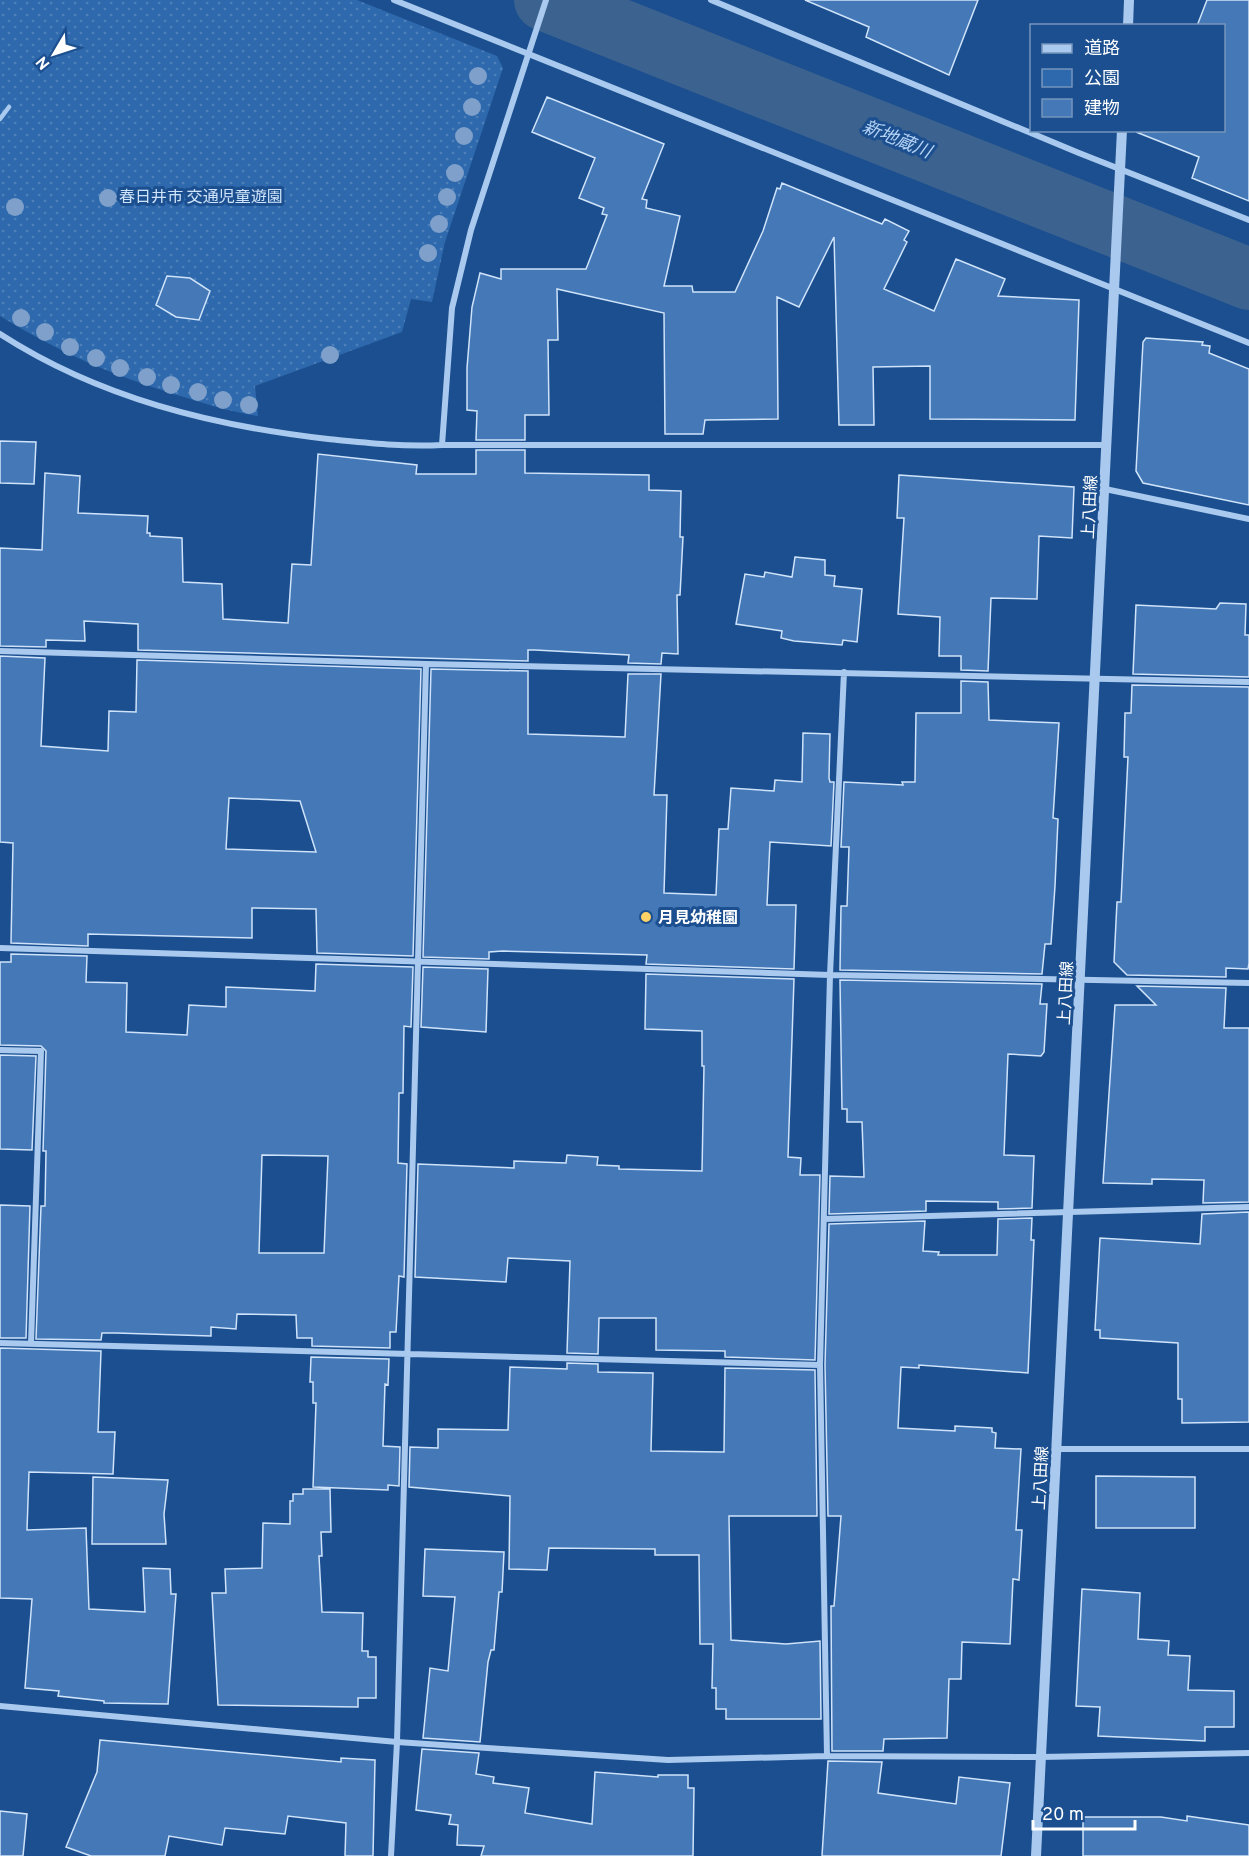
<svg xmlns="http://www.w3.org/2000/svg" width="1249" height="1856" viewBox="0 0 1249 1856" font-family="Overpass,'Noto Sans JP',sans-serif">
  <style>
    .green { fill: url(#green-dots) }
    .lines { fill: none; stroke-linecap: round; stroke-linejoin: round }
    .river { stroke: #3c6290; stroke-width: 62 }
    .building { fill: #4478b7; stroke: #cfe3fa; stroke-width: 1.5; fill-rule: evenodd }
    .service { stroke: #a9c9ee; stroke-width: 4.5 }
    .minor { stroke: #a9c9ee; stroke-width: 6 }
    .tertiary { stroke: #a9c9ee; stroke-width: 10 }
    .tree { fill: #7ea0ca }
    .poi-dot { fill: #ffd166; stroke: #1b4f8f; stroke-width: 2 }
    .labels { text-anchor: middle; stroke-width: 6; stroke-linejoin: round; paint-order: stroke }
    .park-label { font-size: 16px; fill: #cfe3fa; stroke: #1b4f8f }
    .street-label { font-size: 16px; fill: #fff; stroke: #1b4f8f }
    .poi-label { font-size: 16px; font-weight: bold; fill: #fff; stroke: #1b4f8f; text-anchor: start }
    .water-label { font-size: 18px; font-style: italic; fill: #b5d3f5; stroke: #1b4f8f }
  </style>
  <defs>
    <pattern id="green-dots" width="8" height="8" patternUnits="userSpaceOnUse" patternTransform="scale(1.5)"><rect width="8" height="8" fill="#2e69ad"/><path d="M2 2h.1M6 6h.1" fill="none" stroke="#4d80b9" stroke-width="1.8" stroke-linecap="round"/></pattern>
  </defs>
  <rect width="100%" height="100%" fill="#1b4f8f"/>
  <path class="green" d="M 0,0 L 357,0 L 497,56 L 503,68 L 445,242 L 432,302 L 411,299 L 402,332 L 255,386 L 258,416 C 230,412 204,403 177,395 C 109,374 61,353 0,316 Z"/>
  <g class="lines">
    <path class="river" d="M 545,0 L 1249,279"/>
  </g>
  <path class="building" d="M 805,0 L 978,0 L 949,75 L 866,37 L 869,27 Z
    M 1207,0 L 1249,0 L 1249,201 L 1192,178 L 1199,157 L 1136,132 L 1224,130 L 1224,26 L 1197,26 Z
    M 547,97 L 664,144 L 642,199 L 647,200 L 646,208 L 680,216 L 664,286 L 692,286 L 693,292 L 735,292 L 763,231 L 777,188 L 780,189 L 782,183 L 882,224 L 885,219 L 909,231 L 904,240 L 907,242 L 884,289 L 934,311 L 956,259 L 1005,279 L 998,296 L 1079,300 L 1075,420 L 930,419 L 930,366 L 873,367 L 874,425 L 839,425 L 834,237 L 799,307 L 777,297 L 778,419 L 705,420 L 703,434 L 665,434 L 664,313 L 557,289 L 558,340 L 548,340 L 549,415 L 525,415 L 525,440 L 476,440 L 477,411 L 467,410 L 467,368 L 472,307 L 480,273 L 501,279 L 501,269 L 586,269 L 607,215 L 602,214 L 604,208 L 579,198 L 595,158 L 532,132 Z
    M 167,276 L 190,278 L 210,291 L 199,320 L 176,317 L 156,305 Z
    M 1146,338 L 1203,342 L 1202,345 L 1210,346 L 1209,353 L 1249,369 L 1249,505 L 1143,483 L 1136,471 L 1143,342 Z
    M 0,441 L 36,442 L 34,484 L 0,483 Z
    M 476,450 L 525,450 L 525,473 L 649,475 L 649,490 L 681,491 L 680,537 L 683,537 L 680,595 L 677,595 L 678,654 L 662,653 L 661,664 L 628,663 L 629,655 L 535,650 L 528,650 L 528,661 L 138,650 L 138,624 L 84,621 L 85,641 L 46,640 L 46,647 L 0,646 L 0,548 L 42,550 L 45,473 L 80,476 L 78,513 L 148,516 L 147,533 L 150,533 L 150,536 L 182,538 L 183,582 L 222,584 L 223,619 L 288,623 L 292,564 L 311,565 L 318,454 L 417,465 L 416,474 L 476,474 Z
    M 899,475 L 1074,487 L 1072,538 L 1039,536 L 1037,599 L 991,598 L 988,671 L 961,670 L 961,656 L 939,656 L 940,617 L 898,614 L 904,518 L 897,518 Z
    M 795,557 L 825,560 L 825,575 L 835,576 L 834,586 L 862,589 L 857,642 L 843,640 L 842,645 L 794,641 L 781,638 L 782,631 L 736,624 L 745,574 L 764,577 L 765,572 L 792,577 Z
    M 1220,603 L 1246,604 L 1245,635 L 1249,635 L 1249,677 L 1133,674 L 1136,605 L 1216,609 Z
    M 0,656 L 45,658 L 41,746 L 108,751 L 109,711 L 136,712 L 137,660 L 421,669 L 413,956 L 317,953 L 316,909 L 252,908 L 252,938 L 88,934 L 88,946 L 11,943 L 13,843 L 0,842 ZM 229,798 L 300,801 L 316,852 L 226,849 Z
    M 431,669 L 528,671 L 528,734 L 625,737 L 628,674 L 661,674 L 654,795 L 667,795 L 664,893 L 716,895 L 719,829 L 728,829 L 731,788 L 774,791 L 775,780 L 802,782 L 803,733 L 830,734 L 829,778 L 830,782 L 834,782 L 831,846 L 770,842 L 767,905 L 796,905 L 794,969 L 646,964 L 647,955 L 503,951 L 489,952 L 489,959 L 423,957 Z
    M 961,681 L 988,682 L 989,720 L 1059,723 L 1053,818 L 1058,819 L 1055,886 L 1051,944 L 1045,944 L 1042,974 L 840,970 L 841,906 L 847,906 L 849,847 L 841,847 L 844,782 L 903,785 L 902,782 L 915,782 L 916,713 L 961,713 Z
    M 1132,685 L 1249,687 L 1249,963 L 1248,969 L 1226,968 L 1226,977 L 1127,975 L 1114,962 L 1117,902 L 1121,902 L 1128,757 L 1124,757 L 1125,713 L 1131,713 Z
    M 11,954 L 87,956 L 86,982 L 127,983 L 126,1032 L 187,1035 L 189,1005 L 226,1007 L 226,987 L 315,991 L 316,964 L 413,967 L 411,1027 L 404,1026 L 403,1093 L 399,1093 L 398,1163 L 407,1164 L 404,1277 L 399,1276 L 396,1332 L 390,1332 L 390,1348 L 312,1346 L 312,1338 L 297,1338 L 296,1315 L 237,1314 L 236,1329 L 211,1327 L 211,1336 L 116,1333 L 102,1333 L 101,1340 L 36,1339 L 41,1206 L 45,1206 L 46,1151 L 43,1151 L 46,1051 L 41,1046 L 0,1045 L 0,962 L 11,962 ZM 262,1155 L 328,1156 L 324,1253 L 259,1253 Z
    M 423,967 L 488,969 L 486,1032 L 421,1027 Z
    M 646,974 L 794,979 L 788,1157 L 801,1158 L 800,1175 L 820,1175 L 815,1360 L 725,1357 L 725,1351 L 656,1350 L 656,1318 L 599,1318 L 598,1354 L 567,1353 L 570,1261 L 508,1258 L 506,1282 L 415,1277 L 418,1164 L 514,1168 L 514,1161 L 566,1163 L 567,1155 L 598,1157 L 597,1165 L 619,1166 L 619,1169 L 702,1171 L 704,1066 L 702,1066 L 702,1031 L 645,1029 Z
    M 840,980 L 1042,984 L 1040,1004 L 1047,1004 L 1044,1052 L 1041,1056 L 1008,1054 L 1004,1155 L 1034,1156 L 1032,1208 L 998,1209 L 998,1202 L 926,1201 L 926,1211 L 829,1214 L 830,1176 L 864,1177 L 862,1122 L 847,1122 L 847,1109 L 842,1109 Z
    M 1137,986 L 1226,988 L 1224,1028 L 1249,1028 L 1249,1202 L 1203,1203 L 1204,1180 L 1152,1179 L 1152,1184 L 1103,1183 L 1115,1005 L 1156,1005 Z
    M 0,1055 L 36,1056 L 32,1150 L 0,1149 Z
    M 0,1205 L 30,1206 L 26,1338 L 0,1338 Z
    M 1249,1212 L 1249,1422 L 1182,1423 L 1182,1399 L 1178,1399 L 1178,1343 L 1100,1338 L 1100,1330 L 1095,1330 L 1100,1238 L 1200,1244 L 1202,1214 Z
    M 1032,1218 L 1031,1240 L 1034,1240 L 1028,1373 L 919,1365 L 919,1368 L 901,1367 L 898,1428 L 955,1431 L 955,1426 L 992,1428 L 992,1432 L 996,1433 L 995,1448 L 1021,1449 L 1016,1530 L 1022,1530 L 1019,1580 L 1013,1579 L 1010,1644 L 962,1642 L 961,1679 L 949,1679 L 947,1738 L 884,1739 L 883,1751 L 832,1751 L 831,1606 L 834,1606 L 841,1516 L 828,1516 L 825,1365 L 829,1224 L 925,1221 L 923,1251 L 939,1252 L 938,1255 L 997,1255 L 998,1219 Z
    M 0,1348 L 101,1351 L 98,1432 L 115,1432 L 113,1474 L 29,1472 L 27,1530 L 86,1528 L 89,1609 L 145,1612 L 143,1568 L 170,1569 L 171,1594 L 176,1594 L 168,1704 L 104,1703 L 104,1701 L 58,1696 L 59,1691 L 25,1688 L 32,1599 L 0,1598 Z
    M 311,1357 L 389,1359 L 388,1385 L 385,1384 L 383,1446 L 400,1447 L 399,1486 L 388,1485 L 388,1490 L 313,1487 L 316,1403 L 313,1403 L 313,1382 L 310,1382 Z
    M 567,1363 L 598,1364 L 598,1372 L 653,1373 L 651,1451 L 724,1452 L 725,1368 L 815,1370 L 817,1516 L 729,1516 L 731,1640 L 786,1644 L 820,1641 L 821,1719 L 726,1719 L 726,1709 L 716,1709 L 716,1688 L 712,1688 L 713,1644 L 700,1644 L 699,1555 L 655,1555 L 655,1549 L 549,1548 L 547,1570 L 509,1569 L 510,1496 L 409,1487 L 410,1447 L 438,1448 L 438,1429 L 508,1430 L 510,1367 L 567,1369 Z
    M 1096,1476 L 1195,1477 L 1195,1528 L 1096,1528 Z
    M 93,1477 L 168,1480 L 164,1514 L 166,1544 L 92,1544 Z
    M 303,1489 L 330,1489 L 331,1532 L 321,1532 L 322,1556 L 319,1556 L 322,1612 L 363,1613 L 362,1651 L 368,1651 L 368,1657 L 376,1657 L 376,1698 L 358,1698 L 358,1707 L 218,1705 L 212,1593 L 226,1593 L 225,1569 L 262,1568 L 263,1523 L 290,1524 L 290,1501 L 293,1501 L 293,1494 L 303,1494 Z
    M 425,1549 L 504,1552 L 502,1592 L 499,1592 L 494,1650 L 491,1650 L 488,1662 L 480,1742 L 423,1738 L 430,1668 L 448,1671 L 455,1597 L 423,1596 Z
    M 1082,1589 L 1140,1593 L 1138,1639 L 1169,1641 L 1168,1655 L 1190,1656 L 1188,1690 L 1234,1691 L 1234,1727 L 1205,1727 L 1205,1741 L 1098,1736 L 1100,1707 L 1076,1706 Z
    M 100,1740 L 341,1762 L 341,1758 L 375,1760 L 373,1856 L 345,1856 L 346,1823 L 288,1816 L 285,1834 L 225,1828 L 222,1845 L 169,1836 L 165,1856 L 91,1856 L 66,1847 L 97,1772 Z
    M 422,1749 L 479,1753 L 476,1774 L 494,1777 L 493,1783 L 529,1788 L 525,1813 L 592,1824 L 595,1772 L 658,1777 L 658,1775 L 688,1775 L 688,1788 L 694,1788 L 693,1856 L 481,1856 L 484,1846 L 457,1845 L 458,1825 L 449,1824 L 451,1815 L 416,1810 Z
    M 828,1761 L 882,1762 L 878,1793 L 956,1804 L 959,1777 L 1010,1783 L 1001,1856 L 822,1856 Z
    M 0,1811 L 27,1814 L 23,1856 L 0,1856 Z
    M 1187,1816 L 1249,1825 L 1249,1856 L 1083,1856 L 1083,1817 L 1161,1817 L 1187,1821 Z"/>
  <g class="lines">
    <path class="service" d="M 0,119 L 9,107"/>
    <path class="minor" d="M 394,0 L 1249,343
      M 711,0 L 1079,153 L 1249,220
      M 0,334 C 99,398 213,426 328,439 C 367,443 403,447 442,445 L 1107,445
      M 442,445 L 452,308 L 471,230 L 546,0
      M 1105,489 L 1249,519
      M 0,651 L 426,664 L 1249,682
      M 0,948 L 830,975 L 1249,983
      M 0,1050 L 41,1051 L 31,1343
      M 824,1219 L 1249,1207
      M 0,1343 L 820,1365
      M 1056,1449 L 1249,1449
      M 0,1706 L 397,1742 L 668,1760 L 827,1756 L 1041,1757 L 1249,1753
      M 827,1756 L 820,1365 L 830,975 L 844,672
      M 391,1856 L 397,1742 L 426,664"/>
    <path class="tertiary" d="M 1128,26 L 1129,0
      M 1036,1856 L 1122,130"/>
  </g>
  <g class="tree">
    <circle cx="478" cy="76" r="9"/>
    <circle cx="472" cy="107" r="9"/>
    <circle cx="464" cy="136" r="9"/>
    <circle cx="455" cy="173" r="9"/>
    <circle cx="447" cy="197" r="9"/>
    <circle cx="108" cy="198" r="9"/>
    <circle cx="15" cy="207" r="9"/>
    <circle cx="439" cy="224" r="9"/>
    <circle cx="428" cy="253" r="9"/>
    <circle cx="21" cy="318" r="9"/>
    <circle cx="45" cy="332" r="9"/>
    <circle cx="70" cy="347" r="9"/>
    <circle cx="330" cy="355" r="9"/>
    <circle cx="96" cy="358" r="9"/>
    <circle cx="120" cy="368" r="9"/>
    <circle cx="147" cy="377" r="9"/>
    <circle cx="171" cy="385" r="9"/>
    <circle cx="198" cy="392" r="9"/>
    <circle cx="223" cy="400" r="9"/>
    <circle cx="249" cy="405" r="9"/>
  </g>
  <circle class="poi-dot" cx="646" cy="917" r="6"/>
  <g class="labels">
    <g class="park-label">
      <text x="201" y="202">春日井市 交通児童遊園</text>
    </g>
    <g class="street-label">
      <text transform="translate(1089 507) rotate(-87)" y="6">上八田線</text>
      <text transform="translate(1065 993) rotate(-87)" y="6">上八田線</text>
      <text transform="translate(1040 1478) rotate(-87)" y="6">上八田線</text>
    </g>
    <g class="poi-label">
      <text x="658" y="923">月見幼稚園</text>
    </g>
    <g class="water-label">
      <text transform="translate(897 139) rotate(22)" y="6">新地蔵川</text>
    </g>
  </g>
  <rect x="1030" y="24" width="195" height="108" fill="#1b4f8f" stroke="#7695bc" stroke-width="1.5"/>
  <rect x="1042" y="44" width="30" height="9" fill="#a9c9ee" stroke="#7695bc" stroke-width="1.5"/>
  <text x="1084" y="54" font-size="18" fill="#ffffff">道路</text>
  <rect x="1042" y="69" width="30" height="18" fill="#2e69ad" stroke="#7695bc" stroke-width="1.5"/>
  <text x="1084" y="84" font-size="18" fill="#ffffff">公園</text>
  <rect x="1042" y="99" width="30" height="18" fill="#4478b7" stroke="#7695bc" stroke-width="1.5"/>
  <text x="1084" y="114" font-size="18" fill="#ffffff">建物</text>
  <g transform="translate(54 54) rotate(231)" stroke="#1b4f8f" stroke-width="4.5" paint-order="stroke">
  <path d="M0-4.5L10 22L0 15L-10 22Z" fill="#ffffff"/>
  <text y="-9" font-size="16" font-weight="bold" text-anchor="middle" fill="#ffffff">N</text>
  </g>
  <path d="M1033 1820v9h102v-9" fill="none" stroke="#ffffff" stroke-width="3"/>
  <text x="1042" y="1820" font-size="18" fill="#ffffff" stroke="#1b4f8f" stroke-width="4.5" paint-order="stroke">20 m</text>
</svg>
